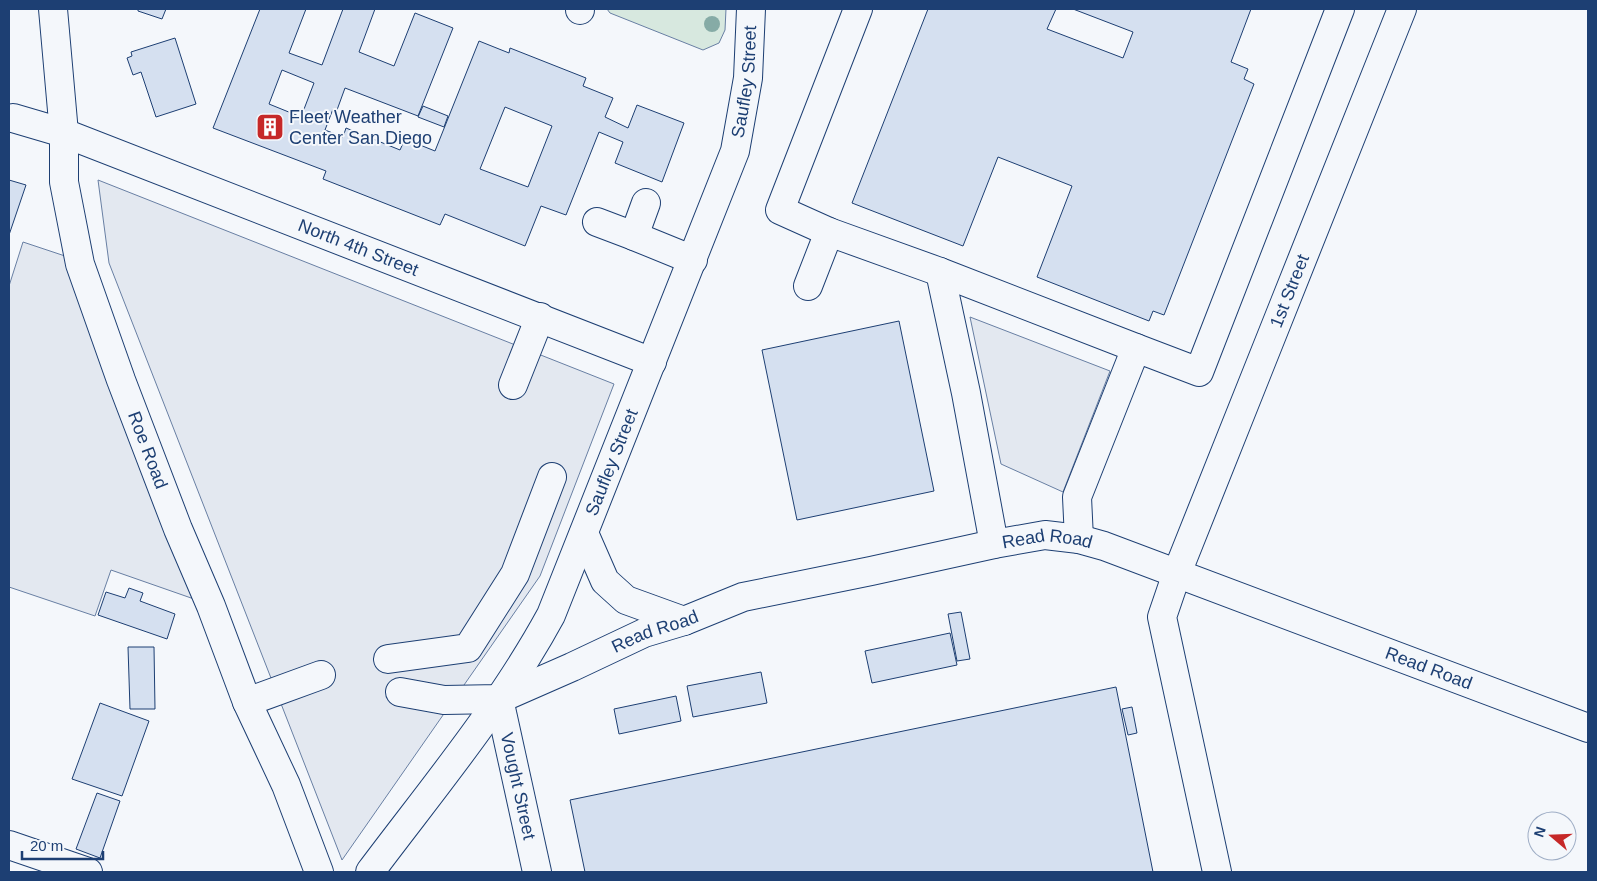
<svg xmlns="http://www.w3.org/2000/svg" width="1597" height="881" viewBox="0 0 1597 881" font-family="Arial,sans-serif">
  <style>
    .green { fill: #d7e8df; stroke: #687fa3 }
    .parking { fill: #e3e8f0; stroke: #687fa3 }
    .building { fill: #d5e0f0; stroke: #1d3f73; fill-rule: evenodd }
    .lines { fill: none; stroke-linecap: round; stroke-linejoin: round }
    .minor-casing { stroke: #1d3f73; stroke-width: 30 }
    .minor { stroke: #f4f7fb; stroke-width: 28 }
    .tree { fill: #86aba6 }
    .labels { text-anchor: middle; stroke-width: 4; stroke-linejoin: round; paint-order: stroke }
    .street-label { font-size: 18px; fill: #1d3f73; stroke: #f4f7fb }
    .poi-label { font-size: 18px; fill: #1d3f73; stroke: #f4f7fb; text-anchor: start }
  </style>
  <rect width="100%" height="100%" fill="#f4f7fb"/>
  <path class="green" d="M 607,9 L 726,9 L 725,30 L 719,43 L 703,50 L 610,13 Z"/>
  <path class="parking" d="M 98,180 L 614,384 L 540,576 L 342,860 L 109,263 Z
    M 23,242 L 65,256 L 194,599 L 111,570 L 95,616 L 9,587 L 9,286 Z
    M 970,317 L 1110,371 L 1063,492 L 1001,464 Z"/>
  <path class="building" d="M 138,9 L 166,9 L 162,19 L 138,11 Z
    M 260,9 L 306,9 L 289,53 L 322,65 L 343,9 L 375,9 L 359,52 L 394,66 L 415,13 L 453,28 L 418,116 L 345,88 L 337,110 L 333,109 L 325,130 L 343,137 L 346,128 L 400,150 L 405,139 L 435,151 L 479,41 L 509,53 L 510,48 L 586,78 L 583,86 L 613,98 L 605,117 L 628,128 L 637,105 L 684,123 L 662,182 L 615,163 L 623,142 L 599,132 L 566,215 L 541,206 L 525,246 L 445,214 L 440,225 L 323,179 L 326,171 L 213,128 ZM 282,70 L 314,83 L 301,117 L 269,104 ZM 505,107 L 552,126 L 528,187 L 480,169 Z
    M 928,9 L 1056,9 L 1047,29 L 1123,58 L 1133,32 L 1073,9 L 1251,9 L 1231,62 L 1248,69 L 1244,79 L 1254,84 L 1164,315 L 1153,311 L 1149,321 L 1037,277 L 1072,186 L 998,157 L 963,246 L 852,203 Z
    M 175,38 L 196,104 L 156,117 L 141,72 L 133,75 L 127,58 L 132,56 L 131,52 Z
    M 423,106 L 448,116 L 444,127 L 418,117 Z
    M 9,180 L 26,185 L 9,235 Z
    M 899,321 L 934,491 L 797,520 L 762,350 Z
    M 129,588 L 143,593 L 140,601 L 175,614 L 167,639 L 98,615 L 106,592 L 125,598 Z
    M 961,612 L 970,659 L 957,661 L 948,614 Z
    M 950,633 L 957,665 L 872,683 L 865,651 Z
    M 128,647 L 154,647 L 155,709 L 130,709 Z
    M 761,672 L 767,703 L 693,717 L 687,686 Z
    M 1116,687 L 1153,872 L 585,872 L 570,800 Z
    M 676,696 L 681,721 L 619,734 L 614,709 Z
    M 100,703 L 149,721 L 122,796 L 72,779 Z
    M 1132,707 L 1137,733 L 1128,735 L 1122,709 Z
    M 97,793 L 120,801 L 100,858 L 76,849 Z"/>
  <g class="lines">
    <defs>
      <g id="minor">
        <path id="s1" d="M 53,9 L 64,133 L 64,182 L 80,264 L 121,380 L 178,529 L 211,606 L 247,702 L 286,785 L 319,872"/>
        <path d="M 858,9 L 780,210 L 829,232 L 940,272 L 1136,348"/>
        <path d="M 580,10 L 580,9"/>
        <path id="s2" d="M 13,118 L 64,133 L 652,362"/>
        <path d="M 597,222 L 634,236 L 646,203"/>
        <path d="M 634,236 L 693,260"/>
        <path d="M 940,272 L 966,393 L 994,544"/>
        <path d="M 808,286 L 829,232"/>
        <path d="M 513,385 L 540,317"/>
        <path d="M 584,533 L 605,581 L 626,600 L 684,621"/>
        <path d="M 1079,539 L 1077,497 L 1136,348 L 1199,372 L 1340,9"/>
        <path d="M 388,659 L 468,648 L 515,574 L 552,477"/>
        <path id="s3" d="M 400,692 L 444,700 L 499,699 L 572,667 L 644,633 L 684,621 L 743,597 L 871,571 L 994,544 L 1045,535 L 1079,539 L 1104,546 L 1588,728"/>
        <path id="s4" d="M 499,699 L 537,872"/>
        <path d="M 247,702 L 321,675"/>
        <path d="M 9,845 L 88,872"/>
        <path id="s5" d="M 370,872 C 433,788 501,707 551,615 L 735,151 L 748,78 L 751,9"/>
        <path id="s6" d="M 1217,872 L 1162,617 L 1177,573 L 1402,9"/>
      </g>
    </defs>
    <use href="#minor" class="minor-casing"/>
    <use href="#minor" class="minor"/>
  </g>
  <circle class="tree" cx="712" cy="24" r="8"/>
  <defs>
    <symbol id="building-square" viewBox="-11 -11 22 22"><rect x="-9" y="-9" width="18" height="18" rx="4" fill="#c62828" stroke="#f4f7fb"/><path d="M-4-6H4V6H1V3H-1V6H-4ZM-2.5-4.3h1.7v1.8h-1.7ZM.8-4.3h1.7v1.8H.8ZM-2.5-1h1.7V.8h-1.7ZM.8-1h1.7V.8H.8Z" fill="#fff"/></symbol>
  </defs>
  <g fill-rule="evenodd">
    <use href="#building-square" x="254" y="111" width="32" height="32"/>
  </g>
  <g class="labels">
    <g class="street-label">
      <text dy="6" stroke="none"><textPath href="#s5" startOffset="884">Saufley Street</textPath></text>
      <text dy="6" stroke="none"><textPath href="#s2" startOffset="369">North 4th Street</textPath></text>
      <text dy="6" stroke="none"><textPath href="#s6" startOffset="611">1st Street</textPath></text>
      <text dy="6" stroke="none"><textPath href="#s1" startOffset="455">Roe Road</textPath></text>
      <text dy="6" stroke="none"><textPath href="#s5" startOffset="479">Saufley Street</textPath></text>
      <text dy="6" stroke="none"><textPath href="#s3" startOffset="675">Read Road</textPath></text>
      <text dy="6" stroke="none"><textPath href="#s3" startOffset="270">Read Road</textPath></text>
      <text dy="6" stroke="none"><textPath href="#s3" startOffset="1080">Read Road</textPath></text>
      <text dy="6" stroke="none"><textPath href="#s4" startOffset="89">Vought Street</textPath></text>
    </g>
    <g class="poi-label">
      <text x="289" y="123">Fleet Weather<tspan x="289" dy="21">Center San Diego</tspan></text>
    </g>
  </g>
  <rect width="1597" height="881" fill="none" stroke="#1d3f73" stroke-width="20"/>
  <g transform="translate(1552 836) rotate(289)"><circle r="24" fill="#f4f7fb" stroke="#9eadc5"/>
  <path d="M0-4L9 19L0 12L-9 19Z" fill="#c62828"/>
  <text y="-8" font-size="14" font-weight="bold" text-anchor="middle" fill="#1d3f73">N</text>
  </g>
  <path d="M22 851v8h81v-8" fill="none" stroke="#1d3f73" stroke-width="2.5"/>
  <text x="30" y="851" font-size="15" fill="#1d3f73" stroke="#f4f7fb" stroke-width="4" paint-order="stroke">20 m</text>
</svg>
